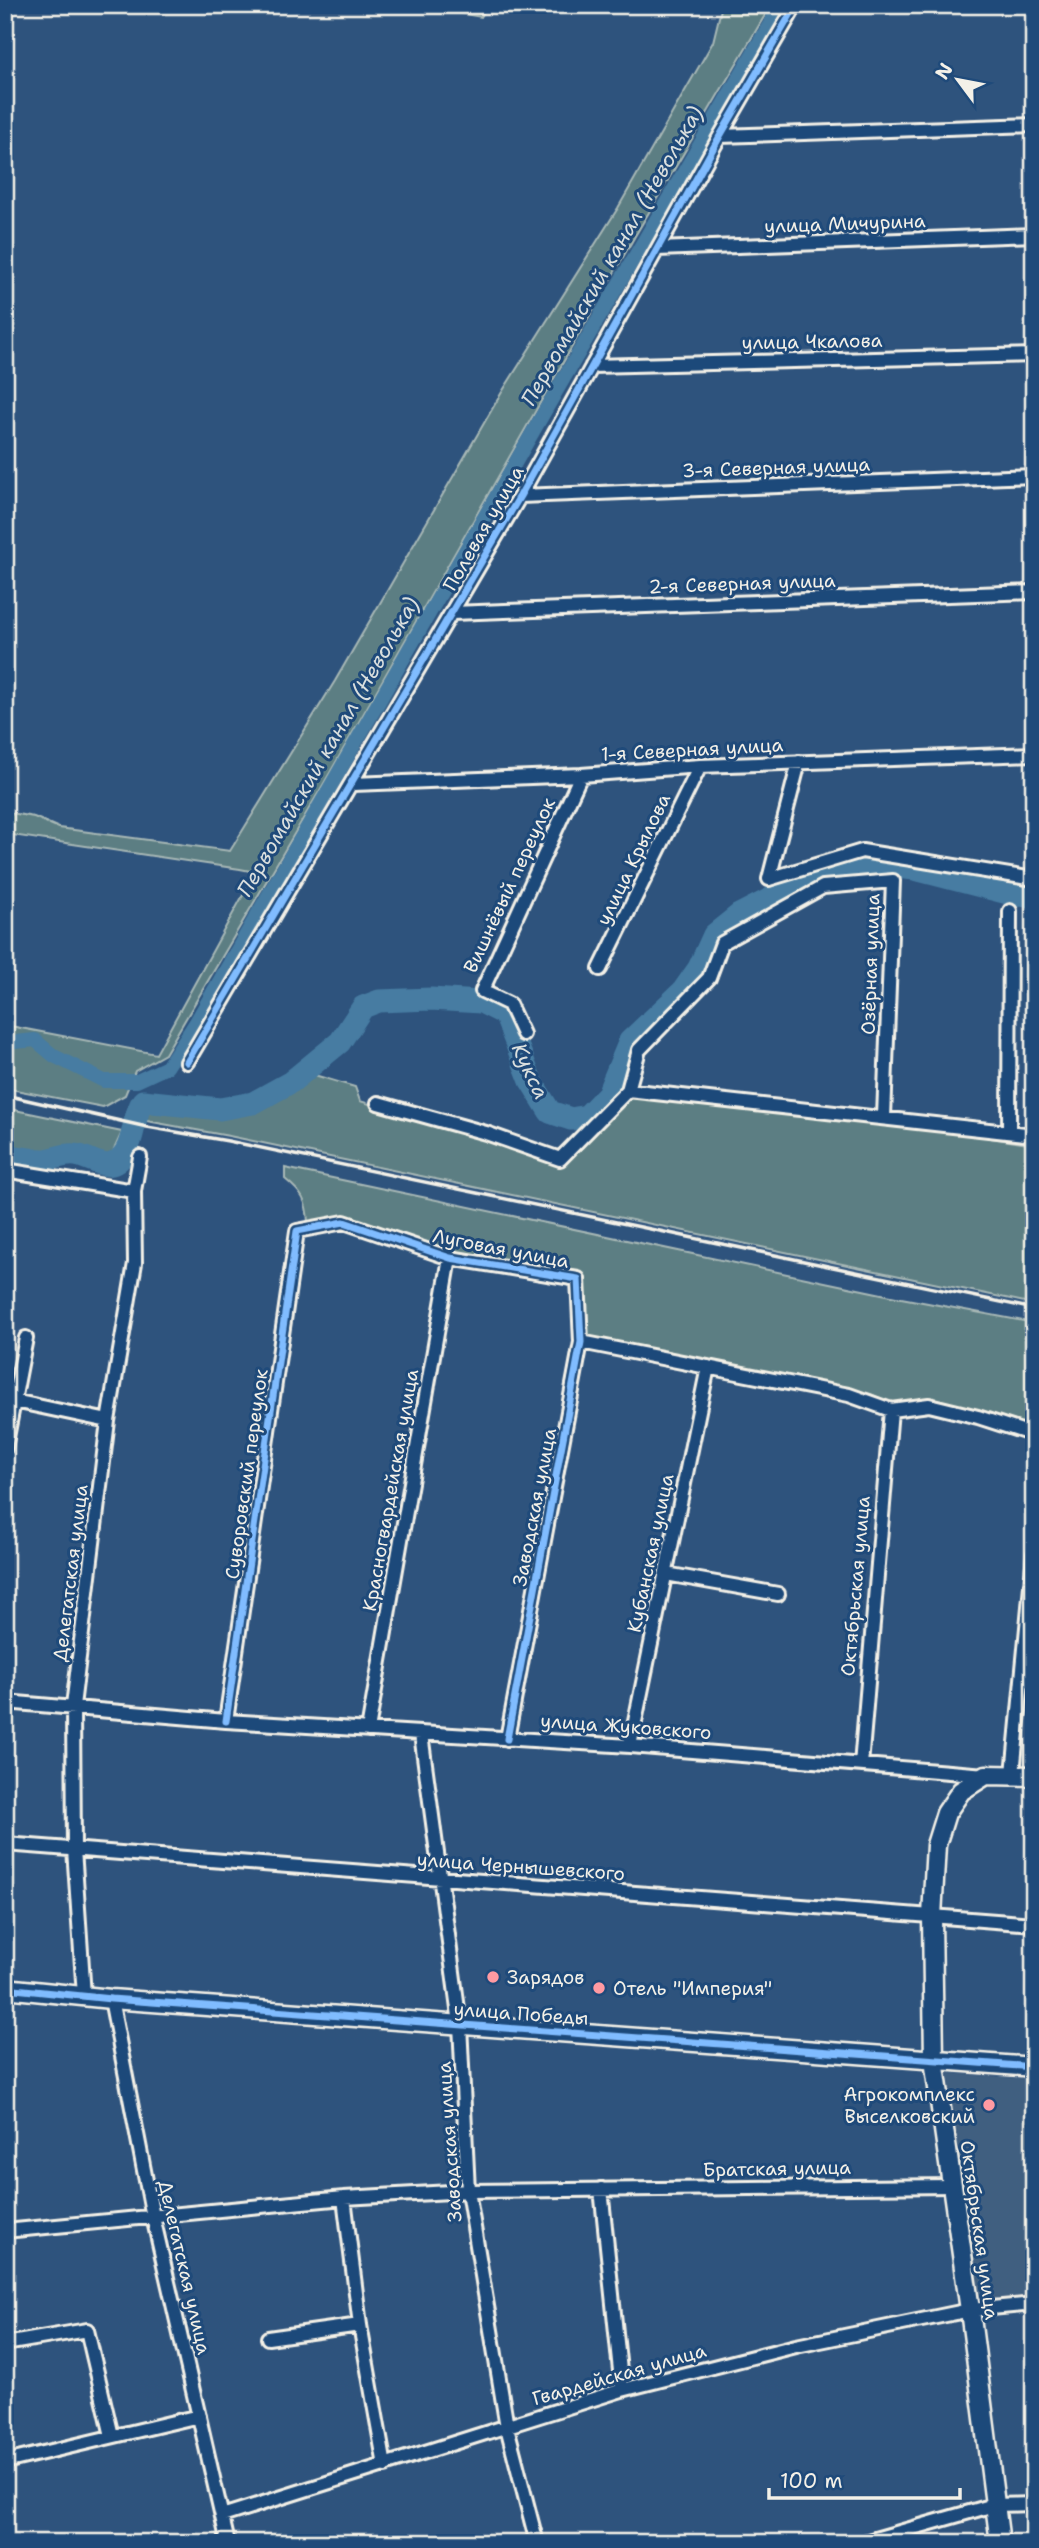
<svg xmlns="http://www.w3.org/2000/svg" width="1039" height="2548" viewBox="0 0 1039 2548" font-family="'Shantell Sans',sans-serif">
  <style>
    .built { fill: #405e80 }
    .green { fill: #5c7e83; stroke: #a8b8b6; stroke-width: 2 }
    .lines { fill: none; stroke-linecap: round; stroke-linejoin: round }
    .canal { stroke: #467ca2; stroke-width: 14 }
    .river { stroke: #467ca2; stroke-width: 23 }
    .street-casing { stroke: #f4f1e8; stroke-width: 18 }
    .secondary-casing { stroke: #f4f1e8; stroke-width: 23 }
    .street { stroke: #1f4a7a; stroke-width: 12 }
    .secondary { stroke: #1f4a7a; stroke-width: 18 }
    .rail { stroke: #f4f1e8; stroke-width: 3.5 }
    .cycleway-casing { stroke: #1f4a7a; stroke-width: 11 }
    .cycleway { stroke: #80bcff; stroke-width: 7 }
    .poi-dot { fill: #ff9aa2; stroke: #1f4a7a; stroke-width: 2.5 }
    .labels { text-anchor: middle; stroke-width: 6; stroke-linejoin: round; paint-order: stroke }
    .street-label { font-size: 19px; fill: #f4f1e8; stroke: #1f4a7a }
    .poi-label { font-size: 19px; fill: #f4f1e8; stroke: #1f4a7a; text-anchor: start }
    .water-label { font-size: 21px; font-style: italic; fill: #dadfde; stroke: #1f4a7a }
  </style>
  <rect width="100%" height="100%" fill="#2e537d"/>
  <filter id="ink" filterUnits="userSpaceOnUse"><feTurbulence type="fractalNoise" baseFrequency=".0143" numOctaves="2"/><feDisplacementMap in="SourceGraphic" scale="14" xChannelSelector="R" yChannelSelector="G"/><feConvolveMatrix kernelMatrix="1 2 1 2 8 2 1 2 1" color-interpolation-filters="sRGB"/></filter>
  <g filter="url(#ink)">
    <path class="built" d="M 948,2073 L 1034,2079 L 1034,2297 L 978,2303 Z"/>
    <path class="green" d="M 414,5 L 488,5 L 481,17 Z
      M 722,5 L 771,5 L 635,236 L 323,785 L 165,1054 L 135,1071 L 125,1095 L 103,1107 L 5,1088 L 5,1025 L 156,1054 L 253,877 L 250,871 L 240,869 L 5,834 L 5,812 L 34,817 L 59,828 L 230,851 L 335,681 L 502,392 L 618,208 L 713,42 Z
      M 311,1074 L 355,1087 L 360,1101 L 416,1119 L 486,1136 L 558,1161 L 568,1161 L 631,1096 L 973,1135 L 1034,1145 L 1034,1304 L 229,1136 L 141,1120 L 143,1112 L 150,1104 C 178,1108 230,1118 255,1109 C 275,1101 293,1086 311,1074 Z
      M 5,1108 L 122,1132 L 112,1154 L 102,1161 L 74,1150 L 41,1155 L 5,1150 Z
      M 285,1168 L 896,1297 L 1034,1323 L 1034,1428 L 978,1412 L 893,1404 L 871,1394 L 848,1389 L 586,1338 L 584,1277 L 570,1270 L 450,1253 L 358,1219 L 330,1218 L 308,1223 C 307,1200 302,1193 285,1179 Z"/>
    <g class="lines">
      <path class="canal" d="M 5,1043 L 35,1040 L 54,1056 L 104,1081 L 137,1081 L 167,1067 L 196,1022 L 546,409 L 781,5"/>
      <path class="river" d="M 5,1155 C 17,1157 31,1160 43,1160 C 52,1160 60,1155 69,1155 C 90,1152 108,1181 126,1151 C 135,1135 133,1116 143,1101 L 220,1109 L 253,1103 L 291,1082 L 340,1042 L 363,1007 L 379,1001 L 431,999 L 481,1002 L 505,1014 L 531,1081 L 550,1112 L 571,1119 L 587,1116 L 608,1094 L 630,1041 L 683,991 L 699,968 L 714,935 L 739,915 L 802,883 L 856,863 L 915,869 L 1016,895 L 1034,896"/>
      <defs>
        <path id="street" d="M 720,136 L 1034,125
          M 657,249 L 1034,235
          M 592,366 L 1034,355
          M 520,496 L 1034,476
          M 452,613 L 1034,592
          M 353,784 L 581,775 L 700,766 L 1034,754
          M 769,879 L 862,851 L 1034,879
          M 769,879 L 799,762
          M 600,969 L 700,766
          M 523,1034 L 509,1004 L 482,991 L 581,775
          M 187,1062 L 520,496 L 720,136 L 796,5
          M 628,1090 L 639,1050 L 709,978 L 722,943 L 823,887 L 893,881 L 884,1117
          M 378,1103 L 486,1133 L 560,1159 L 628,1090 L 1034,1135
          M 1009,1132 L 1010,911
          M 5,1170 L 134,1191
          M 581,1342 L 849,1395 L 891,1410 L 929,1405 L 978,1417 L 1034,1435
          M 14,1401 L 108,1421
          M 5,1448 L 26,1338
          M 666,1574 L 778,1594
          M 5,1702 L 226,1721 L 630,1746 L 986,1775
          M 226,1721 L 297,1231 L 344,1222 L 450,1258 L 578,1279 L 581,1342 L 507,1739
          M 368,1730 L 450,1258
          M 421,1734 L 460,2024 L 468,2191 L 507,2427 L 537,2543
          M 630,1746 L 708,1367
          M 861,1765 L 891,1410
          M 1013,1774 L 1034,1554
          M 5,1844 L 1034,1924
          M 84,1996 L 74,1849 L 73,1706 L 108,1421 L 135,1263 L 134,1191 L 140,1157
          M 111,1999 L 153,2217 L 228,2543
          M 601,2189 L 622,2390
          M 344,2198 L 360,2325 L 385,2466
          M 5,2231 L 344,2198 L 468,2191 L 953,2186
          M 268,2338 L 360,2325
          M 5,2344 L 87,2330 L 112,2436
          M 5,2462 L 199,2416
          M 222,2516 L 622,2390 L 796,2346 L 970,2310 L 1034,2304
          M 861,2543 L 994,2505 L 1034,2504"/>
        <path id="secondary" d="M 5,1988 L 111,1999 L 1034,2067
          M 1000,2543 L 970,2310 L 934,2060 L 932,1916 L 936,1845 L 946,1813 L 961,1791 L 986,1775 L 1034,1776"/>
      </defs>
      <use href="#street" class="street-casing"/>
      <use href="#secondary" class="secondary-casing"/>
      <use href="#street" class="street"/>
      <use href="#secondary" class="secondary"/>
      <path class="rail" d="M 5,1095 L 147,1127 L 228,1141 L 1034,1309"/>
      <defs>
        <path id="cycleway" d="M 187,1062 L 520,496 L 720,136 L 796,5
          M 226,1721 L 297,1231 L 344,1222 L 450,1258 L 578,1279 L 581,1342 L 507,1739
          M 5,1988 L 111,1999 L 1034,2067"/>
      </defs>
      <use href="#cycleway" class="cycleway-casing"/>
      <use href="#cycleway" class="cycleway"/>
    </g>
  </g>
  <g class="poi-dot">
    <circle cx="493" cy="1977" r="7"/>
    <circle cx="599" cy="1988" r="7"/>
    <circle cx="989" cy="2105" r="7"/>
  </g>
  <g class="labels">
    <g class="street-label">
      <text transform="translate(845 223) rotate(-2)" y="7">улица Мичурина</text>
      <text transform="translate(812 341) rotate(-1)" y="7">улица Чкалова</text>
      <text transform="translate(776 467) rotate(-2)" y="7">3-я Северная улица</text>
      <text transform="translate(483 528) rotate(-60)" y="7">Полевая улица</text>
      <text transform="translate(742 583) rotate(-2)" y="7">2-я Северная улица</text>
      <text transform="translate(692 749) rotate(-3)" y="7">1-я Северная улица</text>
      <text transform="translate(633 859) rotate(-64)" y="7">улица Крылова</text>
      <text transform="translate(509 885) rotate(-65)" y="7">Вишнёвый переулок</text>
      <text transform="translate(870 964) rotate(-88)" y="7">Озёрная улица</text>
      <text transform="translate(501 1248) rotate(11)" y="7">Луговая улица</text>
      <text transform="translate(246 1474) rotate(-82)" y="7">Суворовский переулок</text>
      <text transform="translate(390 1490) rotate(-80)" y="7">Красногвардейская улица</text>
      <text transform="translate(534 1507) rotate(-79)" y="7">Заводская улица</text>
      <text transform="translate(650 1553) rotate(-78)" y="7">Кубанская улица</text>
      <text transform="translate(70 1573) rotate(-83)" y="7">Делегатская улица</text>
      <text transform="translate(855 1586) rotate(-85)" y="7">Октябрьская улица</text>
      <text transform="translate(626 1726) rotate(4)" y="7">улица Жуковского</text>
      <text transform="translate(521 1866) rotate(4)" y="7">улица Чернышевского</text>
      <text transform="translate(521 2013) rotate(4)" y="7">улица Победы</text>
      <text transform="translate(449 2142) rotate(-94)" y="7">Заводская улица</text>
      <text transform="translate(777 2168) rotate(-1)" y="7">Братская улица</text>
      <text transform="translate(980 2230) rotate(82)" y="7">Октябрьская улица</text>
      <text transform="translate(185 2267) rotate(77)" y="7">Делегатская улица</text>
      <text transform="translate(619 2374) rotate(-16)" y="7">Гвардейская улица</text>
    </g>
    <g class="poi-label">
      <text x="507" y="1984">Зарядов</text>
      <text x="613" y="1995">Отель "Империя"</text>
      <text x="975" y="2101" text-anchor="end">Агрокомплекс<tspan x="975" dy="22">Выселковский</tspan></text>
    </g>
    <g class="water-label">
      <text transform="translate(612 256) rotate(-60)" y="7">Первомайский канал (Неволька)</text>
      <text transform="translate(328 747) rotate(-60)" y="7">Первомайский канал (Неволька)</text>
      <text transform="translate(530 1071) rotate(65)" y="7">Кукса</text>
    </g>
  </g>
  <rect width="1039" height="2548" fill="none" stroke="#1f4a7a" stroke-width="28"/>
  <rect x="14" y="14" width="1011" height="2520" fill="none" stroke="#f4f1e8" stroke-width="2.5" filter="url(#ink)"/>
  <g transform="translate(958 80) rotate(302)" stroke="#1f4a7a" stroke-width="5" paint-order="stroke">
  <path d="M0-5L12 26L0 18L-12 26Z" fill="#f4f1e8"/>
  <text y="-10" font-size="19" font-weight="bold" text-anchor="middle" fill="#f4f1e8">N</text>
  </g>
  <path d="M769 2488v10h191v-10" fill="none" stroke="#f4f1e8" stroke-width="3.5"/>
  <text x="780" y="2488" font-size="21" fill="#f4f1e8" stroke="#1f4a7a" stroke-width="5" paint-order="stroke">100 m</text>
</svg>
